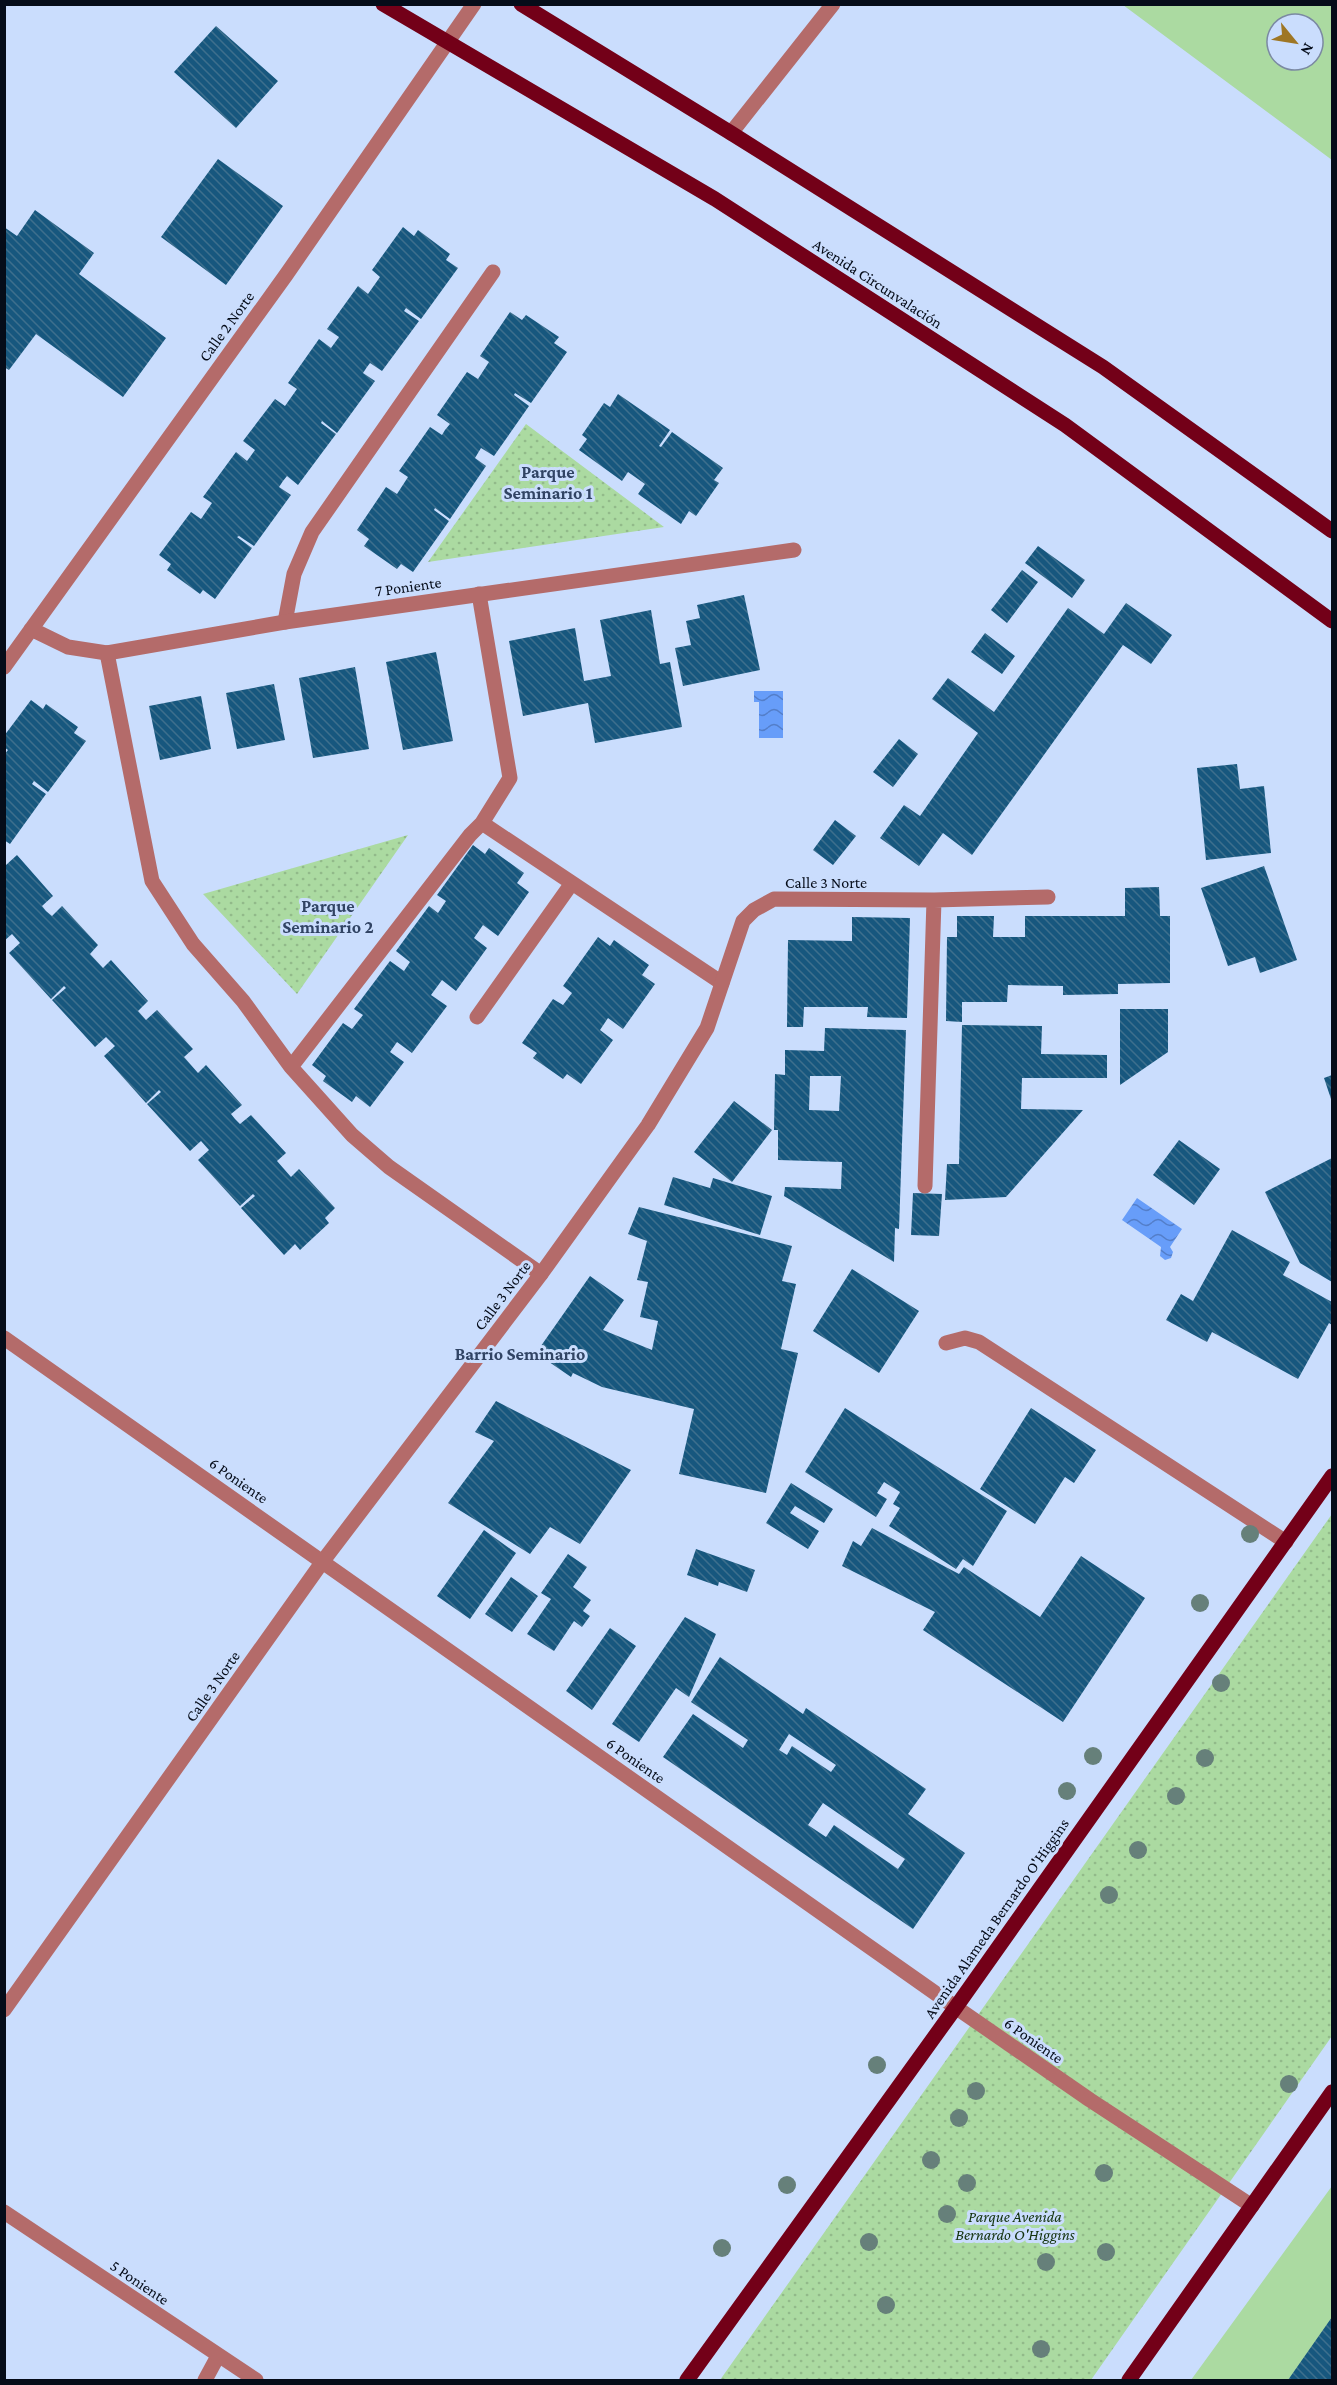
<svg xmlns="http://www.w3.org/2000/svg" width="1337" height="2385" viewBox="0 0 1337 2385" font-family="'Crimson Pro',serif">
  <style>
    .park { fill: url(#park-dots) }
    .pitch { fill: #abdaa1; fill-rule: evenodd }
    .water { fill: url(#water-waves) }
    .building { fill: url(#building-back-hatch); fill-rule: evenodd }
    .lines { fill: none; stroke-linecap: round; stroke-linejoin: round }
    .lane { stroke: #b46b6a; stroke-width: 15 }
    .street { stroke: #b46b6a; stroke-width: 15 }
    .primary { stroke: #730018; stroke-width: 15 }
    .tree { fill: #66807a }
    .labels { text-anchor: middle; stroke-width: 6; stroke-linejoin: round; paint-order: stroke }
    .street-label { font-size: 16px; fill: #050c19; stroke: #caddfd }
    .park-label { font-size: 16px; font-style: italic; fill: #14330e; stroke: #caddfd }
    .neighbourhood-label { font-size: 18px; font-weight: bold; fill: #314464; stroke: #caddfd }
  </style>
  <defs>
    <pattern id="park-dots" width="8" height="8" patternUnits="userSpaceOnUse" patternTransform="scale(1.5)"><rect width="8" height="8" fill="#abdaa1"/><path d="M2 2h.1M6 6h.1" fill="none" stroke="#92ba8a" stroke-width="1.8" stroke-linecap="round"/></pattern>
    <pattern id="water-waves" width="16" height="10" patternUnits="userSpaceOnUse" patternTransform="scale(1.5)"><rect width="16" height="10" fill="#679df9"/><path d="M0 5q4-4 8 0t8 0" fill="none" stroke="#537ec9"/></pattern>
    <pattern id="building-back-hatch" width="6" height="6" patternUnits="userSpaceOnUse" patternTransform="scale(1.5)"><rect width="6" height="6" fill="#17577e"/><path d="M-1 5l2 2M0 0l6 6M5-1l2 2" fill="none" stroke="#3e6f8d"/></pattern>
  </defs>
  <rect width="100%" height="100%" fill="#caddfd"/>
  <path class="park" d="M 526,424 L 664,527 L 428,562 Z
    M 408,835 L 297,994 L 203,894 Z
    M 1332,1514 L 1332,2036 L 1091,2380 L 720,2380 Z"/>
  <path class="pitch" d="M 1123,5 L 1332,5 L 1332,160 ZM 1277,24 L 1313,24 L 1313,60 L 1277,60 Z
    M 1332,2186 L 1332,2380 L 1191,2380 Z"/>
  <path class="water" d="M 754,691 L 783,691 L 783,738 L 759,738 L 759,702 L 754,702 Z
    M 1137,1198 L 1182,1229 L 1170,1247 L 1173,1252 L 1171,1258 L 1165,1260 L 1160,1256 L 1161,1247 L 1122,1220 Z"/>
  <path class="building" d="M 216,26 L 278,81 L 236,128 L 174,72 Z
    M 218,159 L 283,206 L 226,285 L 161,237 Z
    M 35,210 L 94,253 L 79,274 L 166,338 L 123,397 L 36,334 L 9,370 L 4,367 L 4,227 L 17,236 Z
    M 403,227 L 414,236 L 418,230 L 450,254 L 446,260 L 458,268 L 421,319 L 406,308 L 404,311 L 419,321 L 382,371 L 370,363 L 367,367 L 363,373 L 375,381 L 337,433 L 322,421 L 321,423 L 336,434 L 298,485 L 287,476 L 283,481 L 279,487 L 291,495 L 254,546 L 239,536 L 237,537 L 252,548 L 215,599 L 203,590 L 200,594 L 167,570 L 171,564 L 159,555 L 191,512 L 201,519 L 212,503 L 203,497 L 236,452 L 247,461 L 250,457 L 255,450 L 243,441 L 275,399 L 285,406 L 297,389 L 288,383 L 319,339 L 331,348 L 339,337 L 327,329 L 358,286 L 368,294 L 380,277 L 372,270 Z
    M 510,312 L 522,320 L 526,315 L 559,337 L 554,343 L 567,352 L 531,403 L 515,393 L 514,395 L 529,406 L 494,456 L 481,448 L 475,458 L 486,466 L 450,519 L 435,508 L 434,510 L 449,521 L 413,572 L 401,564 L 397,569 L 364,546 L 369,539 L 357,530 L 386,487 L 397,494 L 408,477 L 399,471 L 430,427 L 442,435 L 445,430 L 450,424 L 437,415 L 467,372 L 478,379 L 489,362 L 480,356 Z
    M 618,394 L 670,430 L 659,446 L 661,447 L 672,432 L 723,468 L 714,480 L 719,483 L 696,516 L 689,511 L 681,524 L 638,494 L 645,484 L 628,472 L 622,481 L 579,450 L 587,439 L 582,435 L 604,403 L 610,407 Z
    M 1038,546 L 1085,580 L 1072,598 L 1025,563 Z
    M 1022,570 L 1038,582 L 1007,623 L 991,610 Z
    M 744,595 L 760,670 L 683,686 L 675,648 L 691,645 L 686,621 L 700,618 L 697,605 Z
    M 1126,603 L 1172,635 L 1151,664 L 1123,645 L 972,855 L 943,833 L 919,866 L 880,838 L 904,805 L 920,816 L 978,733 L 932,699 L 948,678 L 994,712 L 1068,608 L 1104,634 Z
    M 651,610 L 660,664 L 670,662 L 682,727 L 595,743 L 588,703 L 523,716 L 509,641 L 575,628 L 584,681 L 611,676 L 600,620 Z
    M 985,633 L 1015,656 L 1002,674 L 971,652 Z
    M 436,652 L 453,741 L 403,750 L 386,662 Z
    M 355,667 L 369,749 L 313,758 L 299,678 Z
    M 274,684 L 285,740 L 237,749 L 226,693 Z
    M 201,696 L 211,749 L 160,760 L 149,706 Z
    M 31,700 L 43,709 L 46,704 L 78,727 L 74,733 L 86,741 L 48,792 L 34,781 L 32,784 L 46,794 L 10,844 L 4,840 L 4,755 L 8,750 L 4,747 L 4,736 Z
    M 899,739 L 918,754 L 893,787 L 873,772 Z
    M 1237,764 L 1240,789 L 1264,786 L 1271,853 L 1206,860 L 1197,768 Z
    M 835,820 L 856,836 L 833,865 L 813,850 Z
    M 473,845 L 485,854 L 489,848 L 524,873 L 517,883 L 529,892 L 498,936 L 483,925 L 474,938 L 487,948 L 456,991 L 442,980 L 431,995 L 447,1006 L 412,1053 L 397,1042 L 390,1052 L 404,1062 L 370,1107 L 356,1096 L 352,1102 L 323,1081 L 326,1076 L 312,1065 L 343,1023 L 352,1029 L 363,1015 L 354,1009 L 390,961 L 404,971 L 410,962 L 396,951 L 429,906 L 438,913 L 446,901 L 437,895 Z
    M 17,855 L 53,896 L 42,906 L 46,911 L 52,916 L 62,906 L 98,945 L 90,954 L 103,968 L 111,960 L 148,1001 L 138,1011 L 146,1020 L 157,1010 L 193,1049 L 184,1057 L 198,1073 L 206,1065 L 242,1105 L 231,1114 L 235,1119 L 240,1124 L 251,1115 L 286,1153 L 277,1161 L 291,1177 L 299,1169 L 335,1208 L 325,1218 L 329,1223 L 300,1250 L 295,1244 L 284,1255 L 241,1208 L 255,1196 L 253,1194 L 240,1206 L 198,1160 L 209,1150 L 201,1141 L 190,1151 L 147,1104 L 161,1092 L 159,1090 L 146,1103 L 104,1056 L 115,1046 L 106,1037 L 95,1047 L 52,1000 L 66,988 L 64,986 L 51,999 L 9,953 L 20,943 L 12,934 L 4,941 L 4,863 L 6,865 Z
    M 1264,866 L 1297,960 L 1260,973 L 1255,957 L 1228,966 L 1201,888 Z
    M 1159,887 L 1160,916 L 1170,916 L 1170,983 L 1118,984 L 1118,994 L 1063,995 L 1063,986 L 1008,985 L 1007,1002 L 962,1002 L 962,1022 L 946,1021 L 947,937 L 957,937 L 957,916 L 994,916 L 993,937 L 1025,937 L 1025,916 L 1125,916 L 1125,888 Z
    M 852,917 L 910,918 L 907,1018 L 867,1017 L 868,1007 L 804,1007 L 803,1027 L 787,1027 L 788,940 L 852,941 Z
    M 598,937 L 610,946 L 614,940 L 649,965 L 642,975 L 655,984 L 623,1029 L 608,1018 L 600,1030 L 613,1040 L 581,1084 L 567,1074 L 563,1079 L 533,1058 L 537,1053 L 522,1043 L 553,999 L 563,1005 L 572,993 L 563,986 Z
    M 1120,1009 L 1168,1009 L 1168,1052 L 1120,1085 Z
    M 962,1025 L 1042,1026 L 1041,1054 L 1107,1055 L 1107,1078 L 1022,1078 L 1021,1109 L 1083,1110 L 1006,1197 L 945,1200 L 947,1164 L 959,1164 Z
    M 825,1028 L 906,1030 L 899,1229 L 895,1228 L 894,1262 L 784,1196 L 785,1187 L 841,1189 L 842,1162 L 778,1160 L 778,1130 L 774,1130 L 775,1074 L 785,1075 L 785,1050 L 824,1051 ZM 810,1076 L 841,1076 L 839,1111 L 809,1110 Z
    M 1332,1075 L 1332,1102 L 1324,1078 Z
    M 734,1101 L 772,1130 L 732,1182 L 694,1152 Z
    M 1179,1140 L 1220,1169 L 1194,1205 L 1153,1175 Z
    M 1332,1158 L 1332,1282 L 1300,1263 L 1265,1192 Z
    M 673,1177 L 710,1188 L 713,1178 L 772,1196 L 760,1235 L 664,1205 Z
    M 913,1193 L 942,1194 L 939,1236 L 911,1235 Z
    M 639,1207 L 792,1246 L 782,1281 L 796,1284 L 781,1349 L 798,1353 L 766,1493 L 679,1474 L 694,1409 L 602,1387 L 573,1373 L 571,1377 L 536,1353 L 590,1276 L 624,1300 L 603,1330 L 652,1350 L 658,1321 L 640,1317 L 648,1282 L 637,1280 L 647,1241 L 628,1234 Z
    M 1232,1230 L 1290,1262 L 1283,1275 L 1332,1302 L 1332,1325 L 1329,1323 L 1298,1379 L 1212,1332 L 1207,1342 L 1166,1320 L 1181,1294 L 1193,1301 Z
    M 852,1269 L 919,1311 L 879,1373 L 813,1331 Z
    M 496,1401 L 631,1470 L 580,1544 L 550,1527 L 530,1554 L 448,1503 L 494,1441 L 475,1432 Z
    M 845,1408 L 1007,1511 L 973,1566 L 963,1559 L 956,1569 L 889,1526 L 900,1508 L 893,1504 L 900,1492 L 884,1482 L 877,1493 L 887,1499 L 876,1517 L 805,1472 Z
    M 1031,1408 L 1096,1450 L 1074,1483 L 1065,1477 L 1035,1524 L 980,1489 Z
    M 791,1483 L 833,1509 L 824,1523 L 795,1506 L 790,1513 L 819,1531 L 808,1549 L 766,1523 Z
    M 872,1528 L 959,1574 L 964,1567 L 1040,1617 L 1081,1556 L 1145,1598 L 1063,1722 L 923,1630 L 935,1612 L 842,1566 L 853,1541 L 861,1546 Z
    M 484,1530 L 516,1553 L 470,1619 L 437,1596 Z
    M 696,1549 L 755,1570 L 747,1592 L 719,1582 L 718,1586 L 687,1575 Z
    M 568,1554 L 587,1567 L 573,1587 L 591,1600 L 583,1611 L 590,1616 L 582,1627 L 574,1621 L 554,1651 L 527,1634 L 551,1599 L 541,1593 Z
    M 511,1577 L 538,1596 L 512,1632 L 485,1614 Z
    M 685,1617 L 716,1634 L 689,1697 L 676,1688 L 639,1742 L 612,1724 Z
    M 610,1628 L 636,1646 L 592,1710 L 566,1691 Z
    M 720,1657 L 803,1714 L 806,1708 L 926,1789 L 908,1814 L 965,1853 L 913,1929 L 663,1757 L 693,1714 L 743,1748 L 748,1740 L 691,1702 ZM 789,1734 L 836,1765 L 831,1772 L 792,1746 L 787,1755 L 779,1750 ZM 823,1803 L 905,1859 L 898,1869 L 834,1825 L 826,1837 L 808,1825 Z
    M 1332,2317 L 1332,2380 L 1288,2380 Z"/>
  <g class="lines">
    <path class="lane" d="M 285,622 L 294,574 L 312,532 L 493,272
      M 107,653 L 152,881 L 193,944 L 243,1001 L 291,1067 L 352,1135 L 389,1167 L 541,1274
      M 482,823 L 722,983
      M 477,1017 L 572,883
      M 291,1067 L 470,835 L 482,823 L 510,778 L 479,594
      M 946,1343 L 965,1338 L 979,1342 L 1286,1542
      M 205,2380 L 218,2356"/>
    <path class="street" d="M 731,133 L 833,4
      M 31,629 L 68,647 L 107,653 L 285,622 L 794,550
      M 4,667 L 286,275 L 474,4
      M 925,1186 L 934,900
      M 4,1338 L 938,1995 L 1090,2100 L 1252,2206
      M 4,2010 L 323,1561 L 541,1274 L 648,1125 L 707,1028 L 743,921 L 754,910 L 774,899 L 934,900 L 1048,897
      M 4,2212 L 256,2380"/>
    <path class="primary" d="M 383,4 L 715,199 L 1065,425 L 1332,621
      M 521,4 L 731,133 L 1103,367 L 1332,531
      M 687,2380 L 956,2007 L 1332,1476
      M 1129,2380 L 1332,2092"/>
  </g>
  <g class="tree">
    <circle cx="1250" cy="1534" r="9"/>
    <circle cx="1200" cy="1603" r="9"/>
    <circle cx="1221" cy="1683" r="9"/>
    <circle cx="1093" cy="1756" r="9"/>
    <circle cx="1205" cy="1758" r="9"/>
    <circle cx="1067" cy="1791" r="9"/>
    <circle cx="1176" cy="1796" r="9"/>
    <circle cx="1138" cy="1850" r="9"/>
    <circle cx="1109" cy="1895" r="9"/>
    <circle cx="877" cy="2065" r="9"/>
    <circle cx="1289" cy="2084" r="9"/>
    <circle cx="976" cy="2091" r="9"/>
    <circle cx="959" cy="2118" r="9"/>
    <circle cx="931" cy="2160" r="9"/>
    <circle cx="1104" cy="2173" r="9"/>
    <circle cx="967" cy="2183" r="9"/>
    <circle cx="787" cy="2185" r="9"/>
    <circle cx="947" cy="2214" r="9"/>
    <circle cx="869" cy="2242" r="9"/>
    <circle cx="722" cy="2248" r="9"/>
    <circle cx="1106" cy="2252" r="9"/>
    <circle cx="1046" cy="2262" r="9"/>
    <circle cx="886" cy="2305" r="9"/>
    <circle cx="1041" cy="2349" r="9"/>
  </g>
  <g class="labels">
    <g class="street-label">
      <text transform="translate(878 283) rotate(33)" y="6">Avenida Circunvalación</text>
      <text transform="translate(226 326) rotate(-54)" y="6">Calle 2 Norte</text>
      <text transform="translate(408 586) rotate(-8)" y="6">7 Poniente</text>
      <text x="826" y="888">Calle 3 Norte</text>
      <text transform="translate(502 1295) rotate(-53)" y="6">Calle 3 Norte</text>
      <text transform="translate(239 1480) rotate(35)" y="6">6 Poniente</text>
      <text transform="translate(212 1686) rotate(-55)" y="6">Calle 3 Norte</text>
      <text transform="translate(636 1760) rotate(35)" y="6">6 Poniente</text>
      <text transform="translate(996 1918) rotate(-55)" y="6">Avenida Alameda Bernardo O'Higgins</text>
      <text transform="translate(1034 2040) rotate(35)" y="6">6 Poniente</text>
      <text transform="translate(140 2282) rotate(34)" y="6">5 Poniente</text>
    </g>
    <g class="park-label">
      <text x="1015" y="2222">Parque Avenida<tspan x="1015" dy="18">Bernardo O'Higgins</tspan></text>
    </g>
    <g class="neighbourhood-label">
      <text x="548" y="478">Parque<tspan x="548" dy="21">Seminario 1</tspan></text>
      <text x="328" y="912">Parque<tspan x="328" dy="21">Seminario 2</tspan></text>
      <text x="520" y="1360">Barrio Seminario</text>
    </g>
  </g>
  <rect width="1337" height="2385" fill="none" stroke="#050c19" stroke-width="12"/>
  <g transform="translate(1295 42) rotate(120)"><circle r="28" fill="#caddfd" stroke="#7b89a2" stroke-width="1.5"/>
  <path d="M0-4.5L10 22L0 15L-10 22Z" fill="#9e7624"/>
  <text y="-9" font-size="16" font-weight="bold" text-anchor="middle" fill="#050c19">N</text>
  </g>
</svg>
